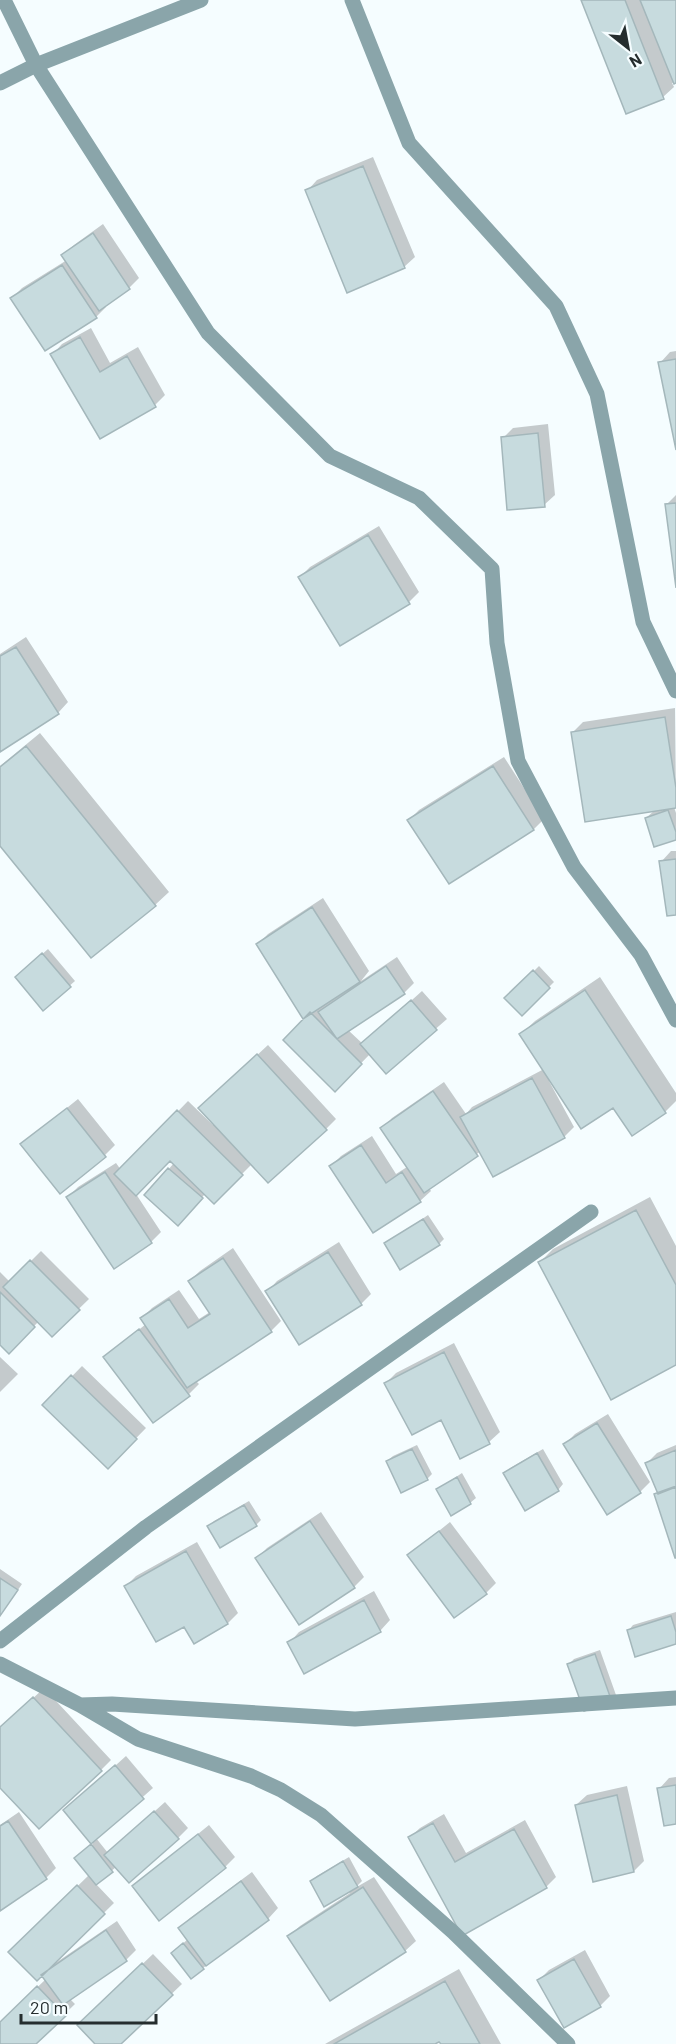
<svg xmlns="http://www.w3.org/2000/svg" width="676" height="2044" viewBox="0 0 676 2044" font-family="Barlow,sans-serif">
  <style>
    .shadow { fill: #0003 }
    .building { fill: #c7dbde; stroke: #a4b7bb; stroke-width: 1.5 }
    .lines { fill: none; stroke-linecap: round; stroke-linejoin: round }
    .street { stroke: #8aa5aa; stroke-width: 15 }
  </style>
  <rect width="100%" height="100%" fill="#f5fdff"/>
  <path class="shadow" d="M 582,0 L 676,0 L 676,82 L 672,83 L 674,87 L 663,97 L 627,112 Z
    M 373,157 L 415,257 L 404,267 L 307,191 L 317,180 Z
    M 103,224 L 139,278 L 129,288 L 105,305 L 106,307 L 96,317 L 12,298 L 22,288 L 67,260 L 63,255 L 74,245 Z
    M 91,328 L 110,363 L 138,347 L 165,395 L 155,405 L 100,437 L 52,355 L 62,344 Z
    M 676,351 L 676,443 L 660,363 L 670,352 Z
    M 548,424 L 555,495 L 544,505 L 503,438 L 513,428 Z
    M 676,495 L 676,577 L 666,505 Z
    M 379,526 L 419,592 L 409,602 L 300,577 L 310,567 Z
    M 26,637 L 68,702 L 58,713 L 0,750 L 0,654 Z
    M 675,708 L 676,807 L 674,807 L 676,813 L 676,839 L 646,818 L 655,810 L 573,732 L 583,722 Z
    M 40,733 L 169,892 L 155,905 L 0,843 L 0,766 Z
    M 504,757 L 544,819 L 534,829 L 449,882 L 409,820 L 419,810 Z
    M 671,851 L 676,851 L 676,913 L 661,862 Z
    M 323,898 L 369,971 L 361,981 L 397,957 L 414,983 L 404,993 L 348,1030 L 363,1044 L 422,991 L 447,1019 L 386,1072 L 370,1054 L 335,1090 L 305,1019 L 258,944 L 268,934 Z
    M 48,949 L 75,981 L 43,1009 L 22,972 Z
    M 539,966 L 554,982 L 522,1014 L 507,998 Z
    M 600,977 L 676,1093 L 676,1101 L 665,1112 L 632,1134 L 614,1106 L 551,1079 L 549,1081 L 574,1127 L 564,1137 L 481,1151 L 429,1188 L 431,1191 L 420,1201 L 331,1166 L 341,1156 L 372,1136 L 396,1174 L 407,1167 L 382,1129 L 392,1118 L 444,1082 L 466,1114 L 472,1107 L 544,1069 L 521,1034 L 535,1021 Z
    M 268,1045 L 336,1119 L 326,1129 L 252,1164 L 214,1202 L 205,1194 L 183,1219 L 146,1195 L 174,1163 L 170,1159 L 136,1194 L 161,1232 L 151,1242 L 68,1197 L 78,1187 L 116,1163 L 121,1170 L 188,1101 L 213,1125 L 215,1123 L 211,1098 Z
    M 78,1099 L 115,1145 L 105,1155 L 22,1144 Z
    M 650,1197 L 676,1246 L 676,1364 L 540,1262 L 553,1249 Z
    M 428,1215 L 444,1239 L 439,1244 L 386,1244 Z
    M 339,1242 L 371,1294 L 361,1304 L 267,1292 L 277,1281 Z
    M 233,1248 L 281,1321 L 271,1331 L 196,1381 L 199,1384 L 189,1394 L 105,1357 L 146,1324 L 142,1318 L 152,1308 L 179,1290 L 199,1319 L 210,1312 L 189,1281 L 200,1271 Z
    M 41,1251 L 89,1299 L 52,1335 L 39,1321 L 9,1352 L 0,1343 L 0,1272 L 10,1282 Z
    M 454,1343 L 500,1432 L 489,1442 L 461,1457 L 441,1418 L 386,1383 L 396,1373 Z
    M 0,1357 L 18,1374 L 0,1392 Z
    M 82,1366 L 146,1428 L 108,1467 L 44,1405 Z
    M 608,1414 L 650,1482 L 640,1492 L 564,1445 L 575,1434 Z
    M 417,1445 L 432,1474 L 427,1479 L 387,1461 L 393,1456 Z
    M 676,1445 L 676,1556 L 655,1494 L 659,1491 L 647,1463 L 657,1453 Z
    M 543,1449 L 563,1484 L 558,1490 L 525,1509 L 504,1473 L 510,1468 Z
    M 462,1473 L 476,1498 L 470,1503 L 438,1489 Z
    M 249,1501 L 261,1520 L 256,1525 L 209,1526 L 214,1521 Z
    M 321,1512 L 364,1577 L 354,1587 L 257,1558 L 267,1548 Z
    M 450,1522 L 496,1583 L 486,1593 L 454,1616 L 409,1555 Z
    M 197,1542 L 238,1613 L 228,1623 L 194,1642 L 185,1625 L 126,1586 L 136,1576 Z
    M 0,1569 L 22,1584 L 0,1616 Z
    M 374,1591 L 390,1620 L 380,1631 L 289,1643 L 299,1632 Z
    M 676,1612 L 676,1642 L 628,1631 L 633,1625 Z
    M 600,1650 L 616,1695 L 585,1709 L 569,1664 L 574,1659 Z
    M 44,1688 L 111,1760 L 101,1770 L 0,1785 L 0,1729 Z
    M 126,1756 L 153,1788 L 96,1838 L 108,1853 L 165,1802 L 188,1828 L 178,1838 L 116,1867 L 96,1884 L 114,1903 L 56,1960 L 57,1962 L 117,1921 L 136,1950 L 126,1960 L 70,1999 L 75,2004 L 34,2044 L 0,2044 L 0,2023 L 46,1979 L 10,1952 L 90,1874 L 82,1853 L 93,1844 L 65,1811 Z
    M 676,1777 L 676,1822 L 659,1789 L 669,1778 Z
    M 627,1786 L 644,1861 L 634,1871 L 576,1805 L 587,1795 Z
    M 19,1812 L 56,1868 L 46,1878 L 0,1909 L 0,1825 Z
    M 444,1814 L 466,1853 L 525,1820 L 556,1877 L 546,1887 L 463,1934 L 409,1838 L 420,1828 Z
    M 209,1825 L 235,1857 L 225,1867 L 134,1886 Z
    M 349,1857 L 362,1881 L 355,1888 L 374,1877 L 416,1941 L 405,1951 L 331,1999 L 289,1936 L 300,1926 L 350,1893 L 349,1891 L 312,1881 L 317,1876 Z
    M 252,1872 L 278,1908 L 268,1919 L 203,1968 L 178,1948 L 188,1939 L 180,1928 L 190,1918 Z
    M 585,1950 L 610,1996 L 600,2006 L 539,1980 L 549,1970 Z
    M 153,1954 L 182,1984 L 119,2044 L 97,2044 L 89,2015 Z
    M 459,1969 L 501,2044 L 442,2044 L 440,2040 L 432,2044 L 325,2044 Z"/>
  <path class="building" d="M 581,0 L 625,0 L 664,99 L 626,114 Z
    M 640,0 L 676,0 L 676,83 L 674,84 Z
    M 363,166 L 405,268 L 347,293 L 305,190 Z
    M 93,233 L 130,289 L 99,311 L 61,255 Z
    M 62,265 L 97,318 L 45,351 L 10,298 Z
    M 80,337 L 100,372 L 127,356 L 156,407 L 100,439 L 50,354 Z
    M 676,359 L 676,450 L 658,362 Z
    M 538,433 L 545,507 L 507,510 L 501,437 Z
    M 676,503 L 676,588 L 665,504 Z
    M 368,535 L 410,604 L 340,646 L 298,577 Z
    M 16,647 L 59,714 L 0,752 L 0,656 Z
    M 665,717 L 676,788 L 676,808 L 585,822 L 571,732 Z
    M 26,746 L 156,906 L 91,958 L 0,846 L 0,767 Z
    M 493,766 L 534,830 L 449,884 L 407,820 Z
    M 668,810 L 676,832 L 676,840 L 654,847 L 645,818 Z
    M 676,859 L 676,915 L 667,916 L 659,861 Z
    M 312,907 L 360,982 L 303,1019 L 256,944 Z
    M 42,953 L 71,987 L 43,1011 L 15,977 Z
    M 386,966 L 405,994 L 337,1039 L 318,1012 Z
    M 533,970 L 550,988 L 522,1016 L 504,998 Z
    M 585,990 L 666,1113 L 632,1136 L 613,1108 L 581,1129 L 519,1034 Z
    M 411,1000 L 437,1030 L 386,1074 L 360,1044 Z
    M 310,1012 L 362,1064 L 335,1092 L 283,1040 Z
    M 257,1054 L 327,1130 L 268,1183 L 198,1108 Z
    M 532,1078 L 565,1138 L 493,1177 L 460,1117 Z
    M 433,1091 L 478,1156 L 424,1193 L 380,1128 Z
    M 67,1108 L 106,1157 L 60,1194 L 20,1144 Z
    M 177,1110 L 243,1175 L 214,1204 L 170,1161 L 136,1196 L 114,1174 Z
    M 361,1145 L 386,1183 L 402,1172 L 421,1202 L 373,1233 L 329,1166 Z
    M 168,1168 L 203,1198 L 178,1226 L 144,1195 Z
    M 105,1172 L 152,1243 L 114,1269 L 66,1197 Z
    M 636,1210 L 676,1285 L 676,1365 L 611,1400 L 538,1262 Z
    M 423,1219 L 440,1245 L 400,1270 L 384,1243 Z
    M 328,1252 L 362,1305 L 299,1345 L 265,1291 Z
    M 223,1258 L 272,1332 L 187,1388 L 140,1318 L 169,1299 L 188,1328 L 210,1314 L 188,1281 Z
    M 30,1260 L 80,1310 L 52,1337 L 3,1287 Z
    M 0,1292 L 35,1327 L 9,1354 L 0,1345 Z
    M 139,1329 L 190,1396 L 153,1423 L 103,1357 Z
    M 444,1352 L 490,1444 L 460,1459 L 441,1420 L 412,1435 L 384,1383 Z
    M 71,1375 L 137,1439 L 108,1469 L 42,1405 Z
    M 597,1423 L 641,1493 L 607,1515 L 563,1444 Z
    M 412,1449 L 428,1480 L 401,1493 L 386,1461 Z
    M 676,1450 L 676,1487 L 658,1494 L 645,1463 Z
    M 537,1453 L 559,1491 L 525,1511 L 503,1473 Z
    M 457,1477 L 471,1504 L 451,1516 L 436,1489 Z
    M 676,1486 L 676,1558 L 675,1558 L 654,1494 Z
    M 244,1505 L 257,1526 L 220,1548 L 207,1526 Z
    M 310,1521 L 355,1588 L 299,1625 L 255,1558 Z
    M 439,1531 L 487,1594 L 454,1618 L 407,1555 Z
    M 186,1551 L 228,1624 L 194,1644 L 184,1627 L 156,1642 L 124,1586 Z
    M 0,1578 L 18,1590 L 0,1616 Z
    M 364,1600 L 381,1632 L 304,1674 L 287,1642 Z
    M 671,1616 L 676,1632 L 676,1644 L 635,1657 L 627,1630 Z
    M 595,1654 L 612,1702 L 584,1711 L 567,1664 Z
    M 33,1697 L 102,1771 L 39,1829 L 0,1788 L 0,1727 Z
    M 115,1765 L 144,1799 L 91,1844 L 63,1810 Z
    M 676,1785 L 676,1824 L 664,1826 L 657,1788 Z
    M 617,1795 L 634,1872 L 593,1882 L 575,1805 Z
    M 154,1811 L 179,1839 L 129,1883 L 104,1855 Z
    M 8,1821 L 47,1879 L 0,1911 L 0,1826 Z
    M 433,1823 L 455,1862 L 514,1829 L 547,1888 L 462,1936 L 408,1837 Z
    M 198,1834 L 226,1868 L 159,1921 L 132,1886 Z
    M 91,1844 L 113,1872 L 96,1885 L 74,1858 Z
    M 343,1861 L 358,1887 L 324,1907 L 310,1881 Z
    M 241,1881 L 269,1920 L 206,1966 L 178,1928 Z
    M 77,1885 L 105,1914 L 37,1981 L 8,1952 Z
    M 363,1887 L 406,1952 L 330,2001 L 287,1936 Z
    M 106,1930 L 127,1961 L 63,2005 L 41,1975 Z
    M 183,1943 L 204,1969 L 191,1979 L 171,1953 Z
    M 574,1959 L 601,2007 L 564,2028 L 537,1980 Z
    M 142,1963 L 173,1995 L 121,2044 L 95,2044 L 77,2025 Z
    M 445,1981 L 480,2044 L 441,2044 L 439,2042 L 435,2044 L 334,2044 Z
    M 37,1986 L 66,2016 L 36,2044 L 0,2044 L 0,2022 Z"/>
  <g class="lines">
    <path class="street" d="M 4,0 L 36,65 L 208,333 L 330,456 L 419,498 L 492,569 L 497,643 L 518,761 L 574,867 L 641,955 L 676,1020
      M 352,0 L 409,143 L 556,306 L 597,394 L 643,622 L 676,691
      M 0,83 L 36,65 L 201,0
      M 0,1641 L 146,1527 L 591,1212
      M 0,1664 L 80,1705 L 138,1739 L 251,1776 L 281,1790 L 321,1815 L 453,1932 L 568,2044
      M 80,1705 L 112,1704 L 355,1719 L 676,1698"/>
  </g>
  <g transform="translate(628 48) rotate(149)" stroke="#f5fdff" stroke-width="4.5" paint-order="stroke">
  <path d="M0-4.5L10 22L0 15L-10 22Z" fill="#252d2e"/>
  <text y="-9" font-size="16" font-weight="bold" text-anchor="middle" fill="#252d2e">N</text>
  </g>
  <path d="M21 2014v9h135v-9" fill="none" stroke="#252d2e" stroke-width="3"/>
  <text x="30" y="2014" font-size="18" fill="#252d2e" stroke="#f5fdff" stroke-width="4.5" paint-order="stroke">20 m</text>
</svg>
